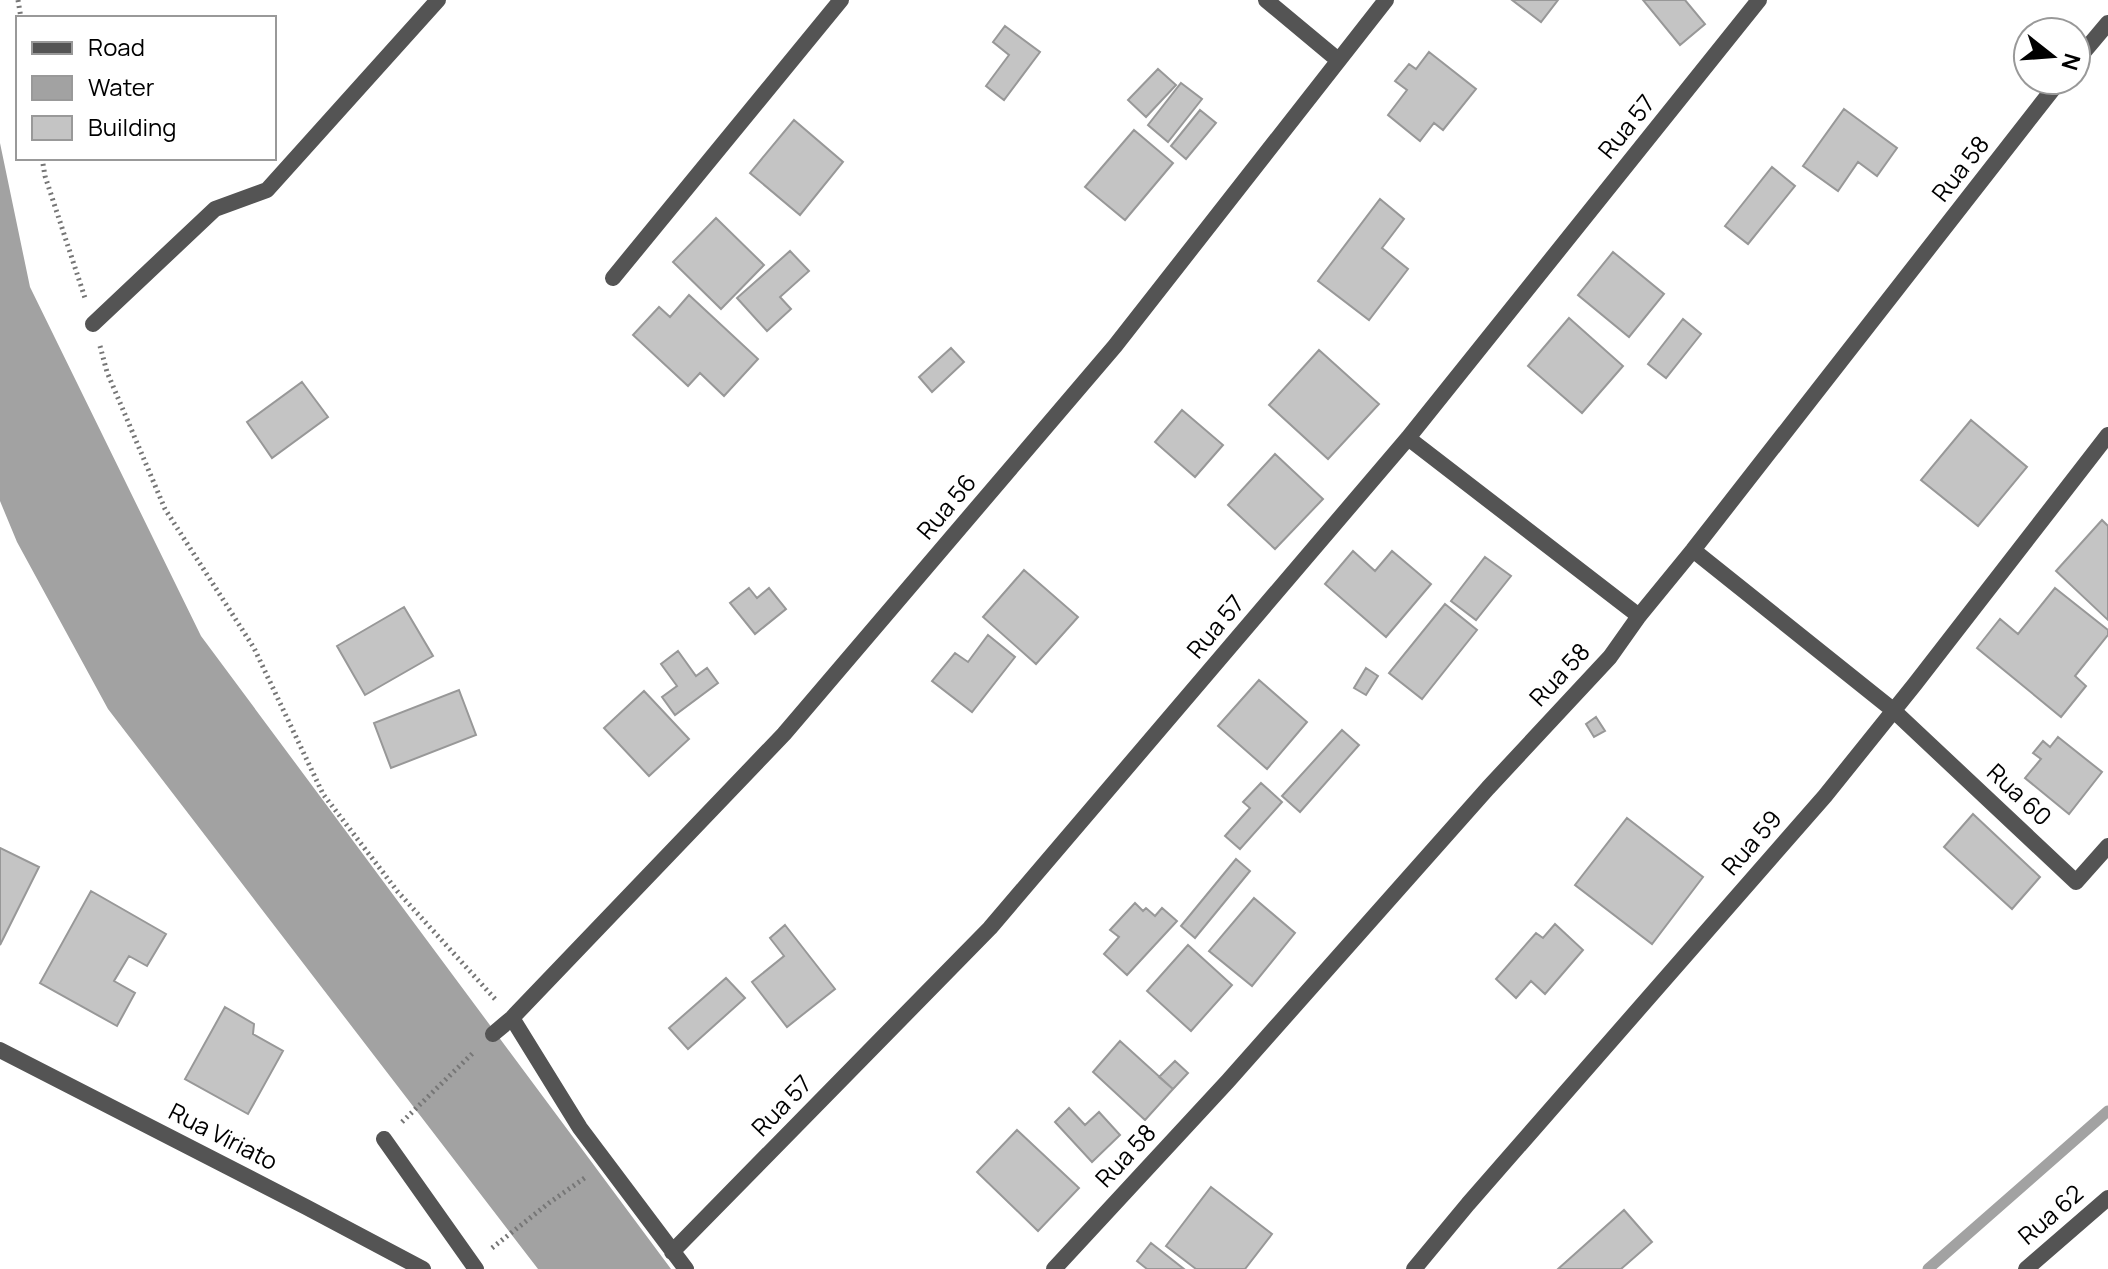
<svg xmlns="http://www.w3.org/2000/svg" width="2108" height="1269" viewBox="0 0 2108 1269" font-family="Manrope,sans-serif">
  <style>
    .water { fill: #a2a2a2 }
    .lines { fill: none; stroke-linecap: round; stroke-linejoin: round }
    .stream { stroke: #a2a2a2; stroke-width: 11 }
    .building { fill: #c4c4c4; stroke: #989898; stroke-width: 2 }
    .path { stroke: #767676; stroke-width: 5; stroke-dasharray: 2 4; stroke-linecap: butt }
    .street { stroke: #545454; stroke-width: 16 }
    .labels { text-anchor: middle; stroke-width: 8; stroke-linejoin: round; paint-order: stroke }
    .street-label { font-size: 24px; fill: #000; stroke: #fff }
  </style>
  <rect width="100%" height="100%" fill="#fff"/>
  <path class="water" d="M 0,143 L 30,287 L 201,636 L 671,1269 L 538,1269 L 108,709 L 17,542 L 0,501 Z"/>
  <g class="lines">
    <path class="stream" d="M 1928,1269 L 2108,1111"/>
  </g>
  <path class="building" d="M 1512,0 L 1558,0 L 1541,22 Z
    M 1643,0 L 1685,0 L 1705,24 L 1680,45 Z
    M 1005,26 L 1040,52 L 1004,100 L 986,86 L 1009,55 L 993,42 Z
    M 1429,52 L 1476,89 L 1443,130 L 1434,123 L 1420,141 L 1388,115 L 1407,90 L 1395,81 L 1409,64 L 1416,69 Z
    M 1158,69 L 1176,85 L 1146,117 L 1128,100 Z
    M 1181,83 L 1202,99 L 1168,142 L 1148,125 Z
    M 1844,109 L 1897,148 L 1877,176 L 1858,162 L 1838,191 L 1803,166 Z
    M 1200,110 L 1216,123 L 1186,159 L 1171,146 Z
    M 794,120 L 843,162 L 800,215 L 750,173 Z
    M 1134,130 L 1173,163 L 1125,220 L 1085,187 Z
    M 1772,167 L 1795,186 L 1748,244 L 1725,226 Z
    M 1380,199 L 1404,219 L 1382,248 L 1408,269 L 1369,320 L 1318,281 Z
    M 716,218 L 764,265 L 721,309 L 673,262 Z
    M 790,251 L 809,271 L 780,297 L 791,309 L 767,331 L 737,298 Z
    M 1613,252 L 1664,294 L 1629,337 L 1578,295 Z
    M 689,295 L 758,359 L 724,396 L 700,373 L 688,386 L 633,335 L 659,307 L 670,317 Z
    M 1569,318 L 1623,366 L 1582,413 L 1528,366 Z
    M 1683,319 L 1701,334 L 1666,378 L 1648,364 Z
    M 951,348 L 964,362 L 932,392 L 919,377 Z
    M 1319,350 L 1379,404 L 1328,459 L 1269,405 Z
    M 302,382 L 328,417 L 272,458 L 247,422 Z
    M 1182,410 L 1223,445 L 1195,477 L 1155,442 Z
    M 1971,420 L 2027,467 L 1978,526 L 1921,480 Z
    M 1275,454 L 1323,499 L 1275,549 L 1228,505 Z
    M 2102,520 L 2108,526 L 2108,620 L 2056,571 Z
    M 1353,551 L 1375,571 L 1392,551 L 1431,584 L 1386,637 L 1325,584 Z
    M 1485,557 L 1511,576 L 1476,620 L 1451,601 Z
    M 1024,570 L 1078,617 L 1036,664 L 983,617 Z
    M 749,588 L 757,598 L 769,588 L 786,609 L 755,634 L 730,603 Z
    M 2055,588 L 2108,630 L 2108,635 L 2075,676 L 2086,686 L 2061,717 L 1977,648 L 2000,619 L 2018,634 Z
    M 1445,604 L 1477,630 L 1422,699 L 1389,673 Z
    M 404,607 L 433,656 L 365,695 L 337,646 Z
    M 988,635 L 1015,657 L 972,712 L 932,681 L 955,653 L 968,662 Z
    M 678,651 L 696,676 L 707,668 L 718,683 L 675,715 L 662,697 L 677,686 L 661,664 Z
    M 1366,668 L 1378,676 L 1366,695 L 1354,688 Z
    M 1259,680 L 1307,722 L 1267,769 L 1218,726 Z
    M 459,690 L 476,735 L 391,768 L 374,723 Z
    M 644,691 L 689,739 L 649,776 L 604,728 Z
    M 1596,717 L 1605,731 L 1594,737 L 1586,724 Z
    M 1342,730 L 1359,745 L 1300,812 L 1282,796 Z
    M 2058,737 L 2102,772 L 2069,814 L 2025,778 L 2041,759 L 2033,753 L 2043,741 L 2050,747 Z
    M 1261,783 L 1282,802 L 1240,849 L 1225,836 L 1250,808 L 1243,802 Z
    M 1973,814 L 2040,877 L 2012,909 L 1944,847 Z
    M 1627,818 L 1703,877 L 1652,944 L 1575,885 Z
    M 0,848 L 39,867 L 0,945 Z
    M 1236,859 L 1250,871 L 1195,938 L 1181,926 Z
    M 91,891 L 166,934 L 147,966 L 129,956 L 114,981 L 135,993 L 117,1026 L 40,983 Z
    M 1254,898 L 1295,933 L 1252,986 L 1209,951 Z
    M 1135,903 L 1143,911 L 1146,908 L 1155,916 L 1162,908 L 1177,921 L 1127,975 L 1104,954 L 1119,937 L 1110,930 Z
    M 1555,924 L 1583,950 L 1545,994 L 1531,981 L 1516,998 L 1496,979 L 1536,933 L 1543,938 Z
    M 785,925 L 835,989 L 787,1027 L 752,982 L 784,956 L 770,938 Z
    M 1188,945 L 1232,985 L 1191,1031 L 1147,991 Z
    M 726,978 L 745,998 L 688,1049 L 669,1028 Z
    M 225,1007 L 254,1024 L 253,1034 L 283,1051 L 248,1114 L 185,1079 Z
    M 1120,1041 L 1173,1089 L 1145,1120 L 1093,1072 Z
    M 1175,1061 L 1188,1073 L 1173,1089 L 1159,1077 Z
    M 1069,1108 L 1085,1125 L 1099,1112 L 1120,1135 L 1092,1162 L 1055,1122 Z
    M 1017,1130 L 1079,1188 L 1038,1231 L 977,1172 Z
    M 1211,1187 L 1272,1234 L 1245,1269 L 1196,1269 L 1166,1246 Z
    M 1624,1210 L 1652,1242 L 1621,1269 L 1558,1269 Z
    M 1151,1243 L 1184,1269 L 1147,1269 L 1137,1261 Z"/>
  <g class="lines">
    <path class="path" d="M 18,0 L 21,18
      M 42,158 L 45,176 L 85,298
      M 100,346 L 107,372 L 165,509 L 254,648 L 323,794 L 398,892 L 495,999
      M 402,1122 L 475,1051
      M 492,1248 L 549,1203 L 586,1177"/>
    <path class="street" d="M 1266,0 L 1338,60
      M 2076,61 L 2108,23
      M 613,278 L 841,0
      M 93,324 L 215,209 L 267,190 L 438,0
      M 1408,438 L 1639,616
      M 1693,550 L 1893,710 L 2076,882 L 2108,846
      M 512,1018 L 580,1128 L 686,1269
      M 493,1034 L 512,1018 L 784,734 L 1115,346 L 1386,0
      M 0,1050 L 306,1207 L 423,1269
      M 384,1139 L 476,1269
      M 672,1252 L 990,928 L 1408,438 L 1759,0
      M 1054,1269 L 1228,1081 L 1488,788 L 1610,657 L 1639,616 L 1693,550 L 2060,80
      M 1414,1269 L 1468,1204 L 1825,796 L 1915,684 L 2108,435
      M 2026,1269 L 2108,1198"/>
  </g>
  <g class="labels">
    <g class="street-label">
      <text transform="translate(1627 127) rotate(-51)" y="8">Rua 57</text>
      <text transform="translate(1961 169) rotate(-52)" y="8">Rua 58</text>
      <text transform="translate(947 507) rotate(-50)" y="8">Rua 56</text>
      <text transform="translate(1216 627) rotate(-50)" y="8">Rua 57</text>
      <text transform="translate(1560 675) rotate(-47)" y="8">Rua 58</text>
      <text transform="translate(2019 795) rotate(43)" y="8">Rua 60</text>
      <text transform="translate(1752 843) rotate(-49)" y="8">Rua 59</text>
      <text transform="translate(782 1106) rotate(-46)" y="8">Rua 57</text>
      <text transform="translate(223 1137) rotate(27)" y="8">Rua Viriato</text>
      <text transform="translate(1126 1156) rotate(-47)" y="8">Rua 58</text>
      <text transform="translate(2051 1215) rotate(-41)" y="8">Rua 62</text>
    </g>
  </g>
  <rect x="16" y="16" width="260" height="144" fill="#ffffff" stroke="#999999" stroke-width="2"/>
  <rect x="32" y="42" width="40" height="12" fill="#545454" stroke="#999999" stroke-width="2"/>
  <text x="88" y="56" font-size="24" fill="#000000">Road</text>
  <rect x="32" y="76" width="40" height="24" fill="#a2a2a2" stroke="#999999" stroke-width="2"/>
  <text x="88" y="96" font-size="24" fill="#000000">Water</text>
  <rect x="32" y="116" width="40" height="24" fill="#c4c4c4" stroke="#999999" stroke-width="2"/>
  <text x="88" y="136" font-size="24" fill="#000000">Building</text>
  <g transform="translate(2052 56) rotate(107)"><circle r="38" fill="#ffffff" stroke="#999999" stroke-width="2"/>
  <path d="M0-6L14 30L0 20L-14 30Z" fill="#000000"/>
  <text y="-12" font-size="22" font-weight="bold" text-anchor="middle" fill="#000000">N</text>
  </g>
</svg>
